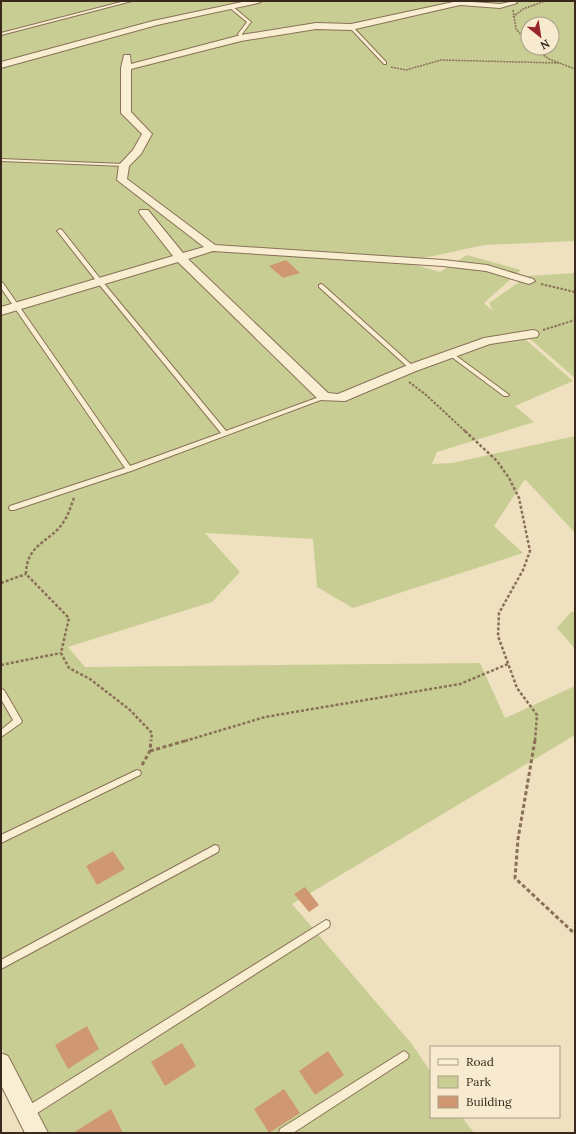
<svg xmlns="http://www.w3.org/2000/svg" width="576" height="1134" viewBox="0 0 576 1134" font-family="Lora,serif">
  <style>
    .green { fill: #c8ce93; fill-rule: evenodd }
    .building { fill: #cf9873 }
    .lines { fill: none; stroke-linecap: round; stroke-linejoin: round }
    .lane-casing { stroke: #897057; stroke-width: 2 }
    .street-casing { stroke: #897057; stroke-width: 2 }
    .path-far3 { stroke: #897057; stroke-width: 1.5; stroke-dasharray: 2 1; stroke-linecap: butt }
    .path-far2 { stroke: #897057; stroke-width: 2; stroke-dasharray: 2.5 1.5; stroke-linecap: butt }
    .path-far1 { stroke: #897057; stroke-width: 2.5; stroke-dasharray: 3 2; stroke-linecap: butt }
    .path { stroke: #897057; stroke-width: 3; stroke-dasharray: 4 2.5; stroke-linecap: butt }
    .lane { fill: #faeed2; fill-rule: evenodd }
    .street { fill: #faeed2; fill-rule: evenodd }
  </style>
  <rect width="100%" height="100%" fill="#efe0bf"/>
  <path class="green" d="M 1,1 L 575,1 L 575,241 L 484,245 L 405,262 L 440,272 L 467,255 L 521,270 L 484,303 L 493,311 L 489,303 L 528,276 L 575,273 L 575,378 L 529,338 L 524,338 L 573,381 L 515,406 L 534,422 L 437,452 L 432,464 L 452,463 L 575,436 L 575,533 L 525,479 L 494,526 L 523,553 L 353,608 L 317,587 L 313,539 L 205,533 L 240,572 L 212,602 L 68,647 L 85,667 L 480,663 L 505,718 L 575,686 L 575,735 L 292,904 L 411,1043 L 431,1072 L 431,1117 L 462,1117 L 474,1133 L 44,1133 L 1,1047 ZM 528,24 L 552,24 L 552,48 L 528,48 Z
    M 572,611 L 575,613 L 575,649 L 557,628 Z"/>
  <path class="building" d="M 286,260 L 300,273 L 283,278 L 269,266 Z
    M 113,851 L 125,869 L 97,885 L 86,866 Z
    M 305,887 L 319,905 L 309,912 L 294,894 Z
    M 87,1026 L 99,1049 L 68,1069 L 55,1045 Z
    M 182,1043 L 196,1066 L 165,1086 L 151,1062 Z
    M 328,1051 L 344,1075 L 315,1095 L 299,1071 Z
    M 284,1089 L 300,1113 L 269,1133 L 254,1109 Z
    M 111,1109 L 123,1133 L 73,1133 Z"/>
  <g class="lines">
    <defs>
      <path id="lane" d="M 125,1 L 132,1 L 1,35 L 1,33 Z
        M 230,6 L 232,6 L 251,22 L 242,34 L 242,39 L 240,39 L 238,34 L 247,22 L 230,8 Z
        M 350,26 L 352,26 L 386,62 L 386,64 L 384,64 L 350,28 Z
        M 1,159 L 124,164 L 126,165 L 124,166 L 1,161 Z
        M 60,229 L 62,230 L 102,281 L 226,431 L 322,396 L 326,396 L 327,397 L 326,398 L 131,471 L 14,510 L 10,510 L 9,508 L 10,506 L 125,468 L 1,288 L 1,282 L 3,283 L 130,466 L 221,433 L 98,283 L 58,232 L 57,231 Z
        M 321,284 L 323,285 L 414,367 L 414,369 L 410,369 L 319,287 L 319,285 Z
        M 451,352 L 508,394 L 509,395 L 508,396 L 504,396 L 449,355 L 449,353 Z
        M 1,689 L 4,690 L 22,721 L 21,723 L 1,737 L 1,730 L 13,720 L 1,699 Z
        M 137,770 L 140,771 L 141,773 L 140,775 L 1,843 L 1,835 Z
        M 215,845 L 218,846 L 219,849 L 218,852 L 1,969 L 1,960 Z
        M 326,920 L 329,921 L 330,924 L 329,927 L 31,1117 L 27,1118 L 23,1117 L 22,1113 L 23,1109 Z
        M 404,1051 L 407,1053 L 409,1056 L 407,1059 L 293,1133 L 279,1133 L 280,1129 Z"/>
      <path id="street" d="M 247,1 L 262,1 L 258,3 L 157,25 L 1,68 L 1,62 L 153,21 Z
        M 458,1 L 500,4 L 515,1 L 517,3 L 500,8 L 460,5 L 351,30 L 316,29 L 241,41 L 131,69 L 131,112 L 152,134 L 141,154 L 129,166 L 127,179 L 215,245 L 443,260 L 487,265 L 533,279 L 535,281 L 529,284 L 486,271 L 443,266 L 213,251 L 188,259 L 328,393 L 338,394 L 408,365 L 484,338 L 533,330 L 537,331 L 539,334 L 537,337 L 490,344 L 416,371 L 345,401 L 319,400 L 178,262 L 1,315 L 1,307 L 173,256 L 140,214 L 139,212 L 140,210 L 148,210 L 183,253 L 204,247 L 117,180 L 119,165 L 133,150 L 142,134 L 121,113 L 121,68 L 124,55 L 130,55 L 131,64 L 241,35 L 316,23 L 351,24 Z
        M 1,1053 L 8,1056 L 48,1133 L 25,1133 L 1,1085 Z"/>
    </defs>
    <use href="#lane" class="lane-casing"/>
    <use href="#street" class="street-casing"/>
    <path class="path-far3" d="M 513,10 L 516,29 L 528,43
      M 513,17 L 523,9 L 545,1
      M 534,48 L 549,59 L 575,69
      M 391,67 L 406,70 L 441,60 L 559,63"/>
    <path class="path-far2" d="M 541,284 L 575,292
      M 543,330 L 575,320
      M 409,382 L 425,394 L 466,432"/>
    <path class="path-far1" d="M 465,431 L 497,461 L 509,478 L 519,498 L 530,551 L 523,570 L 499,613 L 498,636 L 517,688 L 537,715 L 535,741
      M 74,498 C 71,505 69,514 64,521 C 53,541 26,543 26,574 L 69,618 L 61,653 L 69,668 L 90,679 L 130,710 L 152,733 L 151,741
      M 1,583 L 26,574
      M 1,665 L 61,653
      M 185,741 L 265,717 L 460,684 L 508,664"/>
    <path class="path" d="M 535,740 L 518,839 L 515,878 L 575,934
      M 150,751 L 188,740
      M 142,765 L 150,751 L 151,740"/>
    <use href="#lane" class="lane"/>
    <use href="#street" class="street"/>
  </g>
  <rect width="576" height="1134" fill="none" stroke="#38291c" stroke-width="4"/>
  <rect x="430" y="1046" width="130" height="72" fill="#f7eacf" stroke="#ab9d87"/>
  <rect x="438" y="1059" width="20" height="6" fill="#faeed2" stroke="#ab9d87"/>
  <text x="466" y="1066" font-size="12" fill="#38291c">Road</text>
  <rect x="438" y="1076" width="20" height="12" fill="#c8ce93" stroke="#ab9d87"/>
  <text x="466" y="1086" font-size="12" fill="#38291c">Park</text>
  <rect x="438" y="1096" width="20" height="12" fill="#cf9873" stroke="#ab9d87"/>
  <text x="466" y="1106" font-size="12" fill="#38291c">Building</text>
  <g transform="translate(540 36) rotate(150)"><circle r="19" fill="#f7eacf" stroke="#ab9d87"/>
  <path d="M0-3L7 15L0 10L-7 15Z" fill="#9a2427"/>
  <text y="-6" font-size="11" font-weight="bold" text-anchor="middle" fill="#38291c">N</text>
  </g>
</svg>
